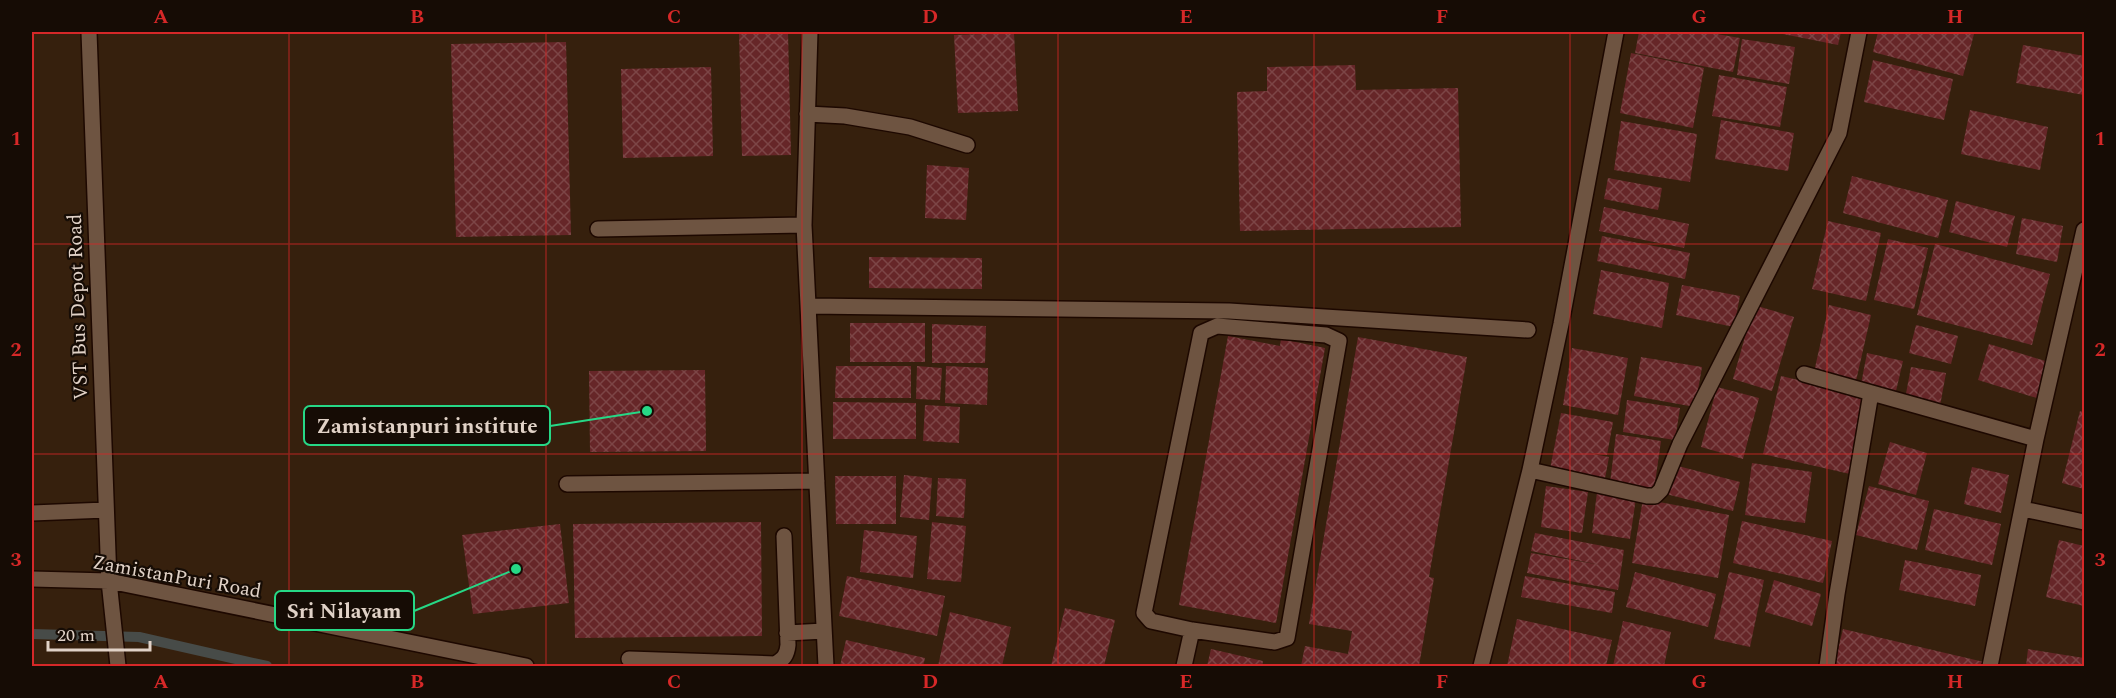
<svg xmlns="http://www.w3.org/2000/svg" width="2116" height="698" viewBox="0 0 2116 698" font-family="Spectral,serif">
  <style>
    .lines { fill: none; stroke-linecap: round; stroke-linejoin: round }
    .stream { stroke: #474b48; stroke-width: 10 }
    .building { fill: url(#building-cross-hatch) }
    .minor-casing { stroke: #1d0800; stroke-width: 18 }
    .minor { stroke: #6e5441; stroke-width: 15 }
    .grid { fill: none; stroke: #d62828; stroke-width: 1.5; stroke-opacity: 0.55 }
    .labels { text-anchor: middle; stroke-width: 4.5; stroke-linejoin: round; paint-order: stroke }
    .street-label { font-size: 20px; fill: #e1d2c7; stroke: #160c05 }
    .leader { fill: none; stroke: #26d886; stroke-width: 2 }
    .callout-dot { fill: #26d886; stroke: #160c05; stroke-width: 2 }
    .callout { fill: #160c05; stroke: #26d886; stroke-width: 2 }
    .callout-label { font-size: 21px; text-anchor: middle; font-weight: bold; fill: #e1d2c7 }
    .neatline { fill: none; stroke: #d62828; stroke-width: 2 }
    .grid-label { font-size: 20px; text-anchor: middle; font-weight: bold; fill: #d62828 }
  </style>
  <defs>
    <pattern id="building-cross-hatch" width="8" height="8" patternUnits="userSpaceOnUse" patternTransform="scale(1.5)"><rect width="8" height="8" fill="#662628"/><path d="M0 0l8 8M0 8l8-8" fill="none" stroke="#7c4546"/></pattern>
  </defs>
  <rect width="100%" height="100%" fill="#36200d"/>
  <g class="lines">
    <path class="stream" d="M 32,634 L 139,637 L 267,666"/>
  </g>
  <path class="building" d="M 739,32 L 788,32 L 791,155 L 742,156 Z
    M 1639,32 L 1705,32 L 1740,38 L 1733,72 L 1635,53 Z
    M 1773,32 L 1841,32 L 1838,45 Z
    M 1878,32 L 1965,32 L 1974,34 L 1963,76 L 1873,52 Z
    M 1014,33 L 1018,111 L 958,113 L 954,35 Z
    M 1742,39 L 1795,47 L 1789,84 L 1737,75 Z
    M 566,42 L 571,235 L 456,237 L 451,44 Z
    M 2023,45 L 2084,56 L 2084,95 L 2016,83 Z
    M 1631,53 L 1704,68 L 1693,128 L 1620,113 Z
    M 1873,60 L 1953,79 L 1944,120 L 1864,102 Z
    M 1355,65 L 1356,90 L 1458,88 L 1461,227 L 1240,231 L 1237,92 L 1267,91 L 1267,67 Z
    M 711,67 L 713,156 L 623,158 L 621,69 Z
    M 1719,75 L 1787,87 L 1780,127 L 1712,116 Z
    M 1970,110 L 2048,127 L 2040,170 L 1961,154 Z
    M 1721,120 L 1794,133 L 1788,171 L 1715,159 Z
    M 1621,121 L 1697,134 L 1690,182 L 1614,170 Z
    M 927,165 L 969,168 L 966,220 L 925,218 Z
    M 1852,176 L 1948,200 L 1938,238 L 1843,213 Z
    M 1608,178 L 1662,188 L 1658,210 L 1604,199 Z
    M 1956,201 L 2015,216 L 2007,247 L 1949,232 Z
    M 1604,207 L 1689,224 L 1684,248 L 1599,231 Z
    M 2022,218 L 2063,226 L 2057,262 L 2016,254 Z
    M 1828,221 L 1881,233 L 1866,301 L 1812,289 Z
    M 1602,236 L 1690,253 L 1685,279 L 1597,261 Z
    M 1888,239 L 1928,248 L 1914,309 L 1874,300 Z
    M 1935,244 L 2050,274 L 2032,345 L 1917,315 Z
    M 869,257 L 982,258 L 982,289 L 869,288 Z
    M 1601,270 L 1669,283 L 1662,328 L 1593,314 Z
    M 1682,285 L 1740,296 L 1734,327 L 1676,315 Z
    M 1754,305 L 1794,317 L 1772,391 L 1733,379 Z
    M 1829,305 L 1871,315 L 1856,381 L 1814,372 Z
    M 850,323 L 925,323 L 925,362 L 850,362 Z
    M 932,324 L 986,326 L 985,363 L 932,363 Z
    M 1916,325 L 1958,336 L 1951,364 L 1909,353 Z
    M 1228,336 L 1280,346 L 1281,339 L 1325,348 L 1276,623 L 1179,605 Z
    M 1358,337 L 1467,357 L 1429,577 L 1434,578 L 1419,666 L 1301,666 L 1305,646 L 1348,654 L 1352,631 L 1309,624 Z
    M 1989,344 L 2052,363 L 2040,399 L 1978,380 Z
    M 1572,348 L 1628,358 L 1618,415 L 1563,405 Z
    M 1867,353 L 1903,361 L 1896,391 L 1861,384 Z
    M 1641,357 L 1702,367 L 1695,407 L 1634,396 Z
    M 836,366 L 911,366 L 911,398 L 835,398 Z
    M 917,366 L 942,368 L 940,400 L 916,399 Z
    M 946,366 L 988,368 L 987,405 L 945,403 Z
    M 1911,367 L 1946,373 L 1940,406 L 1905,399 Z
    M 705,370 L 706,451 L 590,452 L 589,371 Z
    M 1781,376 L 1867,396 L 1850,474 L 1763,454 Z
    M 1717,387 L 1759,398 L 1743,459 L 1701,447 Z
    M 1627,400 L 1680,408 L 1675,440 L 1623,432 Z
    M 833,402 L 916,403 L 916,439 L 833,439 Z
    M 925,405 L 960,407 L 959,443 L 923,441 Z
    M 2080,411 L 2084,412 L 2084,489 L 2062,483 Z
    M 1561,413 L 1613,422 L 1607,455 L 1588,453 L 1609,457 L 1604,484 L 1549,474 Z
    M 1616,434 L 1661,441 L 1654,490 L 1610,483 Z
    M 1890,442 L 1927,453 L 1916,495 L 1878,484 Z
    M 1752,463 L 1812,472 L 1805,523 L 1745,515 Z
    M 1674,465 L 1740,482 L 1733,511 L 1666,494 Z
    M 1972,467 L 2009,475 L 2001,513 L 1964,504 Z
    M 904,475 L 932,478 L 929,520 L 900,517 Z
    M 835,476 L 896,476 L 896,524 L 836,524 Z
    M 938,478 L 966,479 L 964,518 L 936,516 Z
    M 1546,486 L 1588,492 L 1582,533 L 1541,527 Z
    M 1869,486 L 1929,501 L 1917,550 L 1856,535 Z
    M 1597,492 L 1636,498 L 1630,539 L 1592,533 Z
    M 1643,499 L 1729,515 L 1718,578 L 1632,563 Z
    M 1934,509 L 2001,524 L 1992,565 L 1925,550 Z
    M 1742,521 L 1832,541 L 1823,583 L 1733,563 Z
    M 761,522 L 762,636 L 575,638 L 573,524 Z
    M 932,522 L 966,526 L 961,582 L 927,579 Z
    M 560,524 L 569,603 L 473,614 L 462,535 Z
    M 864,530 L 917,536 L 913,578 L 860,572 Z
    M 1535,533 L 1624,550 L 1618,590 L 1527,573 L 1531,553 L 1601,565 L 1531,551 Z
    M 2059,540 L 2084,546 L 2084,606 L 2046,597 Z
    M 1905,560 L 1981,575 L 1975,606 L 1899,590 Z
    M 1635,572 L 1716,594 L 1708,627 L 1626,607 Z
    M 1729,572 L 1764,580 L 1750,647 L 1714,639 Z
    M 847,576 L 945,596 L 937,636 L 839,616 Z
    M 1525,576 L 1615,592 L 1612,613 L 1521,597 Z
    M 1774,580 L 1821,594 L 1812,626 L 1765,612 Z
    M 1065,608 L 1115,620 L 1104,666 L 1051,666 Z
    M 950,612 L 1011,627 L 1002,666 L 938,666 Z
    M 1517,619 L 1612,640 L 1606,666 L 1507,666 Z
    M 1623,621 L 1671,632 L 1664,666 L 1613,666 Z
    M 1843,629 L 1984,662 L 1983,666 L 1834,666 Z
    M 846,640 L 925,658 L 923,666 L 840,666 Z
    M 1211,649 L 1263,661 L 1262,666 L 1207,666 Z
    M 2028,649 L 2084,658 L 2084,666 L 2026,666 Z"/>
  <g class="lines">
    <defs>
      <path id="minor" d="M 89,32 L 109,581 L 118,666
        M 810,32 L 804,225 L 826,666
        M 807,114 L 845,116 L 910,127 L 967,145
        M 598,229 L 804,225
        M 808,306 L 1229,311 L 1528,330
        M 1217,326 L 1326,335 L 1339,341 L 1287,638 L 1275,642 L 1192,630 L 1151,621 L 1144,613 L 1201,333 Z
        M 1804,374 L 2036,439
        M 1530,470 L 1647,496 L 1655,496 L 1661,490 L 1680,444 L 1839,133 L 1859,32
        M 567,484 L 817,481
        M 2023,509 L 2084,522
        M 32,513 L 106,510
        M 32,579 L 109,581 L 526,666
        M 787,633 L 824,631
        M 629,659 L 775,664 C 784,659 787,655 788,645 L 784,536
        M 1184,666 L 1192,630
        M 1481,666 L 1530,470 L 1561,324 L 1616,32
        M 1827,666 L 1837,594 L 1871,393
        M 1990,666 L 2036,439 L 2084,230"/>
    </defs>
    <use href="#minor" class="minor-casing"/>
    <use href="#minor" class="minor"/>
  </g>
  <path class="grid" d="M 289,32 L 289,666M 546,32 L 546,666M 802,32 L 802,666M 1058,32 L 1058,666M 1314,32 L 1314,666M 1570,32 L 1570,666M 1827,32 L 1827,666M 32,244 L 2084,244M 32,454 L 2084,454"/>
  <g class="labels">
    <g class="street-label">
      <text transform="translate(77 307) rotate(-92)" y="7">VST Bus Depot Road</text>
      <text transform="translate(177 576) rotate(10)" y="7">ZamistanPuri Road</text>
    </g>
  </g>
  <path class="leader" d="M647 411L550 426M516 569L414 611"/>
  <g class="callout-dot">
    <circle cx="647" cy="411" r="6"/>
    <circle cx="516" cy="569" r="6"/>
  </g>
  <g class="callout">
    <rect x="304" y="406" width="246" height="39" rx="6"/>
    <rect x="275" y="591" width="139" height="39" rx="6"/>
  </g>
  <g class="callout-label">
    <text x="427" y="433">Zamistanpuri institute</text>
    <text x="344" y="618">Sri Nilayam</text>
  </g>
  <rect width="2116" height="698" fill="none" stroke="#160c05" stroke-width="66"/>
  <path d="M48 641v9h102v-9" fill="none" stroke="#e1d2c7" stroke-width="3"/>
  <text x="57" y="641" font-size="18" fill="#e1d2c7" stroke="#160c05" stroke-width="4.5" paint-order="stroke">20 m</text>
  <rect x="33" y="33" width="2050" height="632" class="neatline"/>
  <g class="grid-label">
    <text x="161" y="23">A</text>
    <text x="417" y="23">B</text>
    <text x="674" y="23">C</text>
    <text x="930" y="23">D</text>
    <text x="1186" y="23">E</text>
    <text x="1442" y="23">F</text>
    <text x="1699" y="23">G</text>
    <text x="1955" y="23">H</text>
    <text x="16" y="145">1</text>
    <text x="2100" y="145">1</text>
    <text x="16" y="356">2</text>
    <text x="2100" y="356">2</text>
    <text x="16" y="566">3</text>
    <text x="2100" y="566">3</text>
    <text x="161" y="688">A</text>
    <text x="417" y="688">B</text>
    <text x="674" y="688">C</text>
    <text x="930" y="688">D</text>
    <text x="1186" y="688">E</text>
    <text x="1442" y="688">F</text>
    <text x="1699" y="688">G</text>
    <text x="1955" y="688">H</text>
  </g>
</svg>
